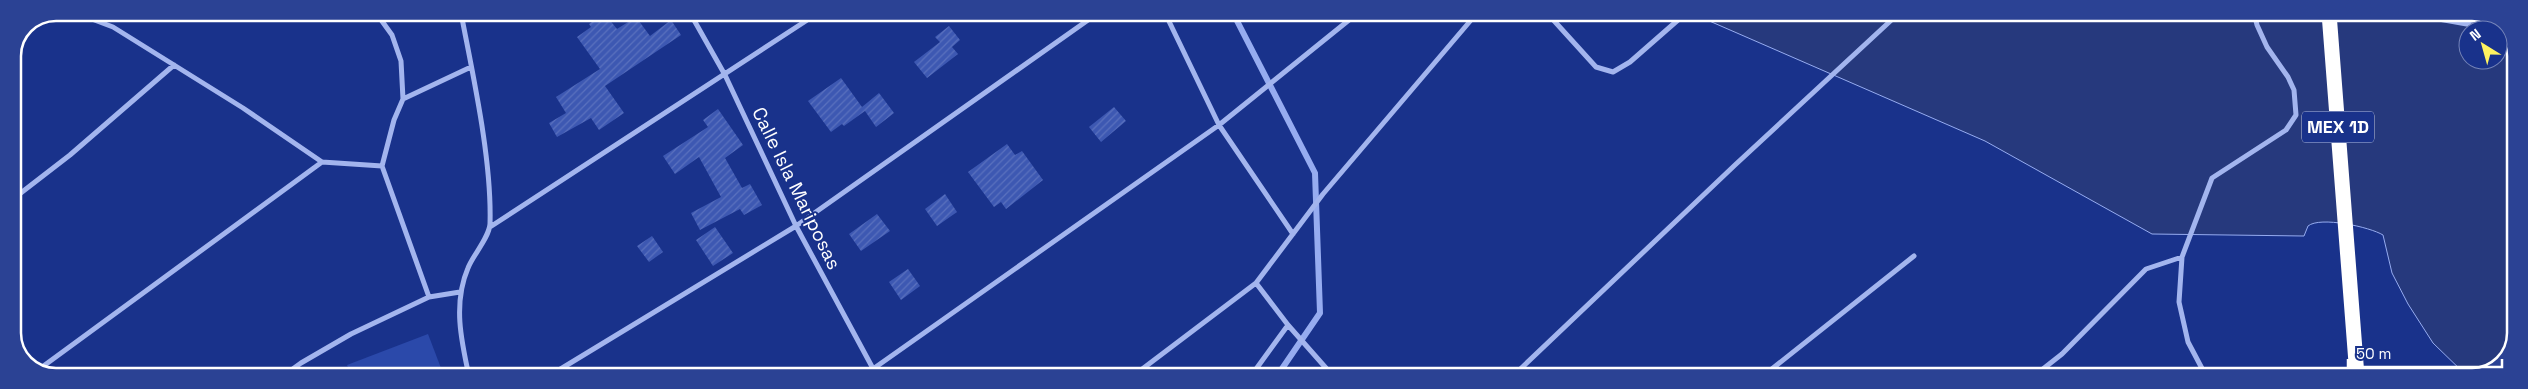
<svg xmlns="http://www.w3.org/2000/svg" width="2528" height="389" viewBox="0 0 2528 389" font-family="'Space Grotesk',sans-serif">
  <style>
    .park { fill: #2b49aa }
    .water { fill: #26397d; stroke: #96acf0; fill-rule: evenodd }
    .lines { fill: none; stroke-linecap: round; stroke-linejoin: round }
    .stream { stroke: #96acf0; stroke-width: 6 }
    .building { fill: url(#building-hatch) }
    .street { stroke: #a3b5ee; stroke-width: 5 }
    .highway { stroke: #fff; stroke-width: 15 }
    .labels { text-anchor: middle; stroke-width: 4; stroke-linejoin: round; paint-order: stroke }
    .shield { fill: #19328b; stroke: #bac2dc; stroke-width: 1 }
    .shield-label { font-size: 18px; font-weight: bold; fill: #fff }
    .street-label { font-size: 19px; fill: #fff; stroke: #19328b }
    .rim { fill: none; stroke: #fff; stroke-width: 2.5 }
  </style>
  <defs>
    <pattern id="building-hatch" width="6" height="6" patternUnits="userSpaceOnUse" patternTransform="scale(1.25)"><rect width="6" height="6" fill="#3d58b2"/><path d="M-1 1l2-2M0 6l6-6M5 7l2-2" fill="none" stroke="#5a71be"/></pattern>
  </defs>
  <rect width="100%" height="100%" fill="#19328b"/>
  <path class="park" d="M 428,334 L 444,376 L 352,376 L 347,365 Z"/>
  <path class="water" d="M 1691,13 L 2478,13 L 2503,25 L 2515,51 L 2515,339 L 2500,366 L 2467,376 L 2433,343 L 2408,304 L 2392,273 L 2383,235 C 2370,227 2320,216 2308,226 L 2304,236 L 2152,234 L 1985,141 ZM 2468,30 L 2498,30 L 2498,60 L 2468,60 Z"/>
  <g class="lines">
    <path class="stream" d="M 1233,13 L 1315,173 L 1320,313 L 1277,376"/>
  </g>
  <path class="building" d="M 604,13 L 617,29 L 636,17 L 650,36 L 671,20 L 681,35 L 605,86 L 624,113 L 599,130 L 591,118 L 557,137 L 549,123 L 566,113 L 556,97 L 600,69 L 577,37 L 591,27 L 589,24 Z
    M 949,26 L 960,40 L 952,47 L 958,54 L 927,78 L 914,62 L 940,42 L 935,37 Z
    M 841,78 L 862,107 L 879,93 L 894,113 L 876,127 L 865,111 L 844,126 L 842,124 L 831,132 L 808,101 Z
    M 1114,107 L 1126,121 L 1101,142 L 1089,127 Z
    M 718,109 L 743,145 L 725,158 L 742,188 L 750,184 L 762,205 L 744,215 L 740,209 L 700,230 L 691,213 L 721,197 L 699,157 L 675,174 L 663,156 L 708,127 L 703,120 Z
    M 1007,144 L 1015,155 L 1022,151 L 1043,180 L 1006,209 L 1001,202 L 994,207 L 968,172 Z
    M 945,194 L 957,212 L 937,226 L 925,209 Z
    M 877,214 L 890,231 L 861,251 L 849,234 Z
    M 715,227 L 733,253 L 713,266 L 696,240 Z
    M 652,236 L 663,252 L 649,262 L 637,246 Z
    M 908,269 L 920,286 L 901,300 L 889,282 Z"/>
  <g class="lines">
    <path class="street" d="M 76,13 L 113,27 L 243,108 L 322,162 L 382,166 L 429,297
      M 372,13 L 379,17 L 392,35 L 401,61 L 403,99 L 394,120 L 382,166
      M 461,13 C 473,76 492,160 490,224 C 489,238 473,255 468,268 C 453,303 461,340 469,376
      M 690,13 L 725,75 L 796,226 L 877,376
      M 1165,13 L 1219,125 L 1293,234
      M 1547,13 L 1596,67 L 1613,72 L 1630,62 L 1686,13
      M 2405,13 L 2506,31
      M 463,20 L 478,13
      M 403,99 L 471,67
      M 13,199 L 70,155 L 174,65
      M 490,227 L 818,13
      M 1256,283 L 1288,325 L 1333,376
      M 38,370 L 322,162
      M 283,376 L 301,363 L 351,334 L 429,297 L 460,292
      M 549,376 L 796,226 L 1098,13
      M 863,376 L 1219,125 L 1349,20
      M 1133,376 L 1256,283 L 1323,194 L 1477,13
      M 1251,376 L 1288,325
      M 1513,376 L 1735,165 L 1899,13
      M 1763,376 L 1914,256
      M 2034,376 L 2062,354 L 2146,269 L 2182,257
      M 2206,376 L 2188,342 L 2179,302 L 2182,257 L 2212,178 L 2286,130 L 2296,115 L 2294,90 L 2288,77 L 2267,47 L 2257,25 L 2254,13"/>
    <path class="highway" d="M 2329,13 L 2357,376"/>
  </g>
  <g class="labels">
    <rect class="shield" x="2302" y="111.5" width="72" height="31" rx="4"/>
    <g class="shield-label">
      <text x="2338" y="133">MEX 1D</text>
    </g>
    <g class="street-label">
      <text transform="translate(797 188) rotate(64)" y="7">Calle Isla Mariposas</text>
    </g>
  </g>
  <path d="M0 0H2528V389H0ZM56 21H2472A35 35 0 0 1 2507 56V333A35 35 0 0 1 2472 368H56A35 35 0 0 1 21 333V56A35 35 0 0 1 56 21Z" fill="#2b4294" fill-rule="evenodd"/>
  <path class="rim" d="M56 21H2472A35 35 0 0 1 2507 56V333A35 35 0 0 1 2472 368H56A35 35 0 0 1 21 333V56A35 35 0 0 1 56 21Z"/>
  <g transform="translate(2483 45) rotate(323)"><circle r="24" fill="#19328b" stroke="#7584b9"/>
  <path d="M0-4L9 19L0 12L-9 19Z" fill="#fff360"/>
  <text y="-8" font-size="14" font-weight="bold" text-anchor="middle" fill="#ffffff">N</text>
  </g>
  <path d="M2348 359v8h154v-8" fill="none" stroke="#ffffff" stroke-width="2.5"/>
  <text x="2356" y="359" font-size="15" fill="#ffffff" stroke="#19328b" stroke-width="4" paint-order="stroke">50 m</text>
</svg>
